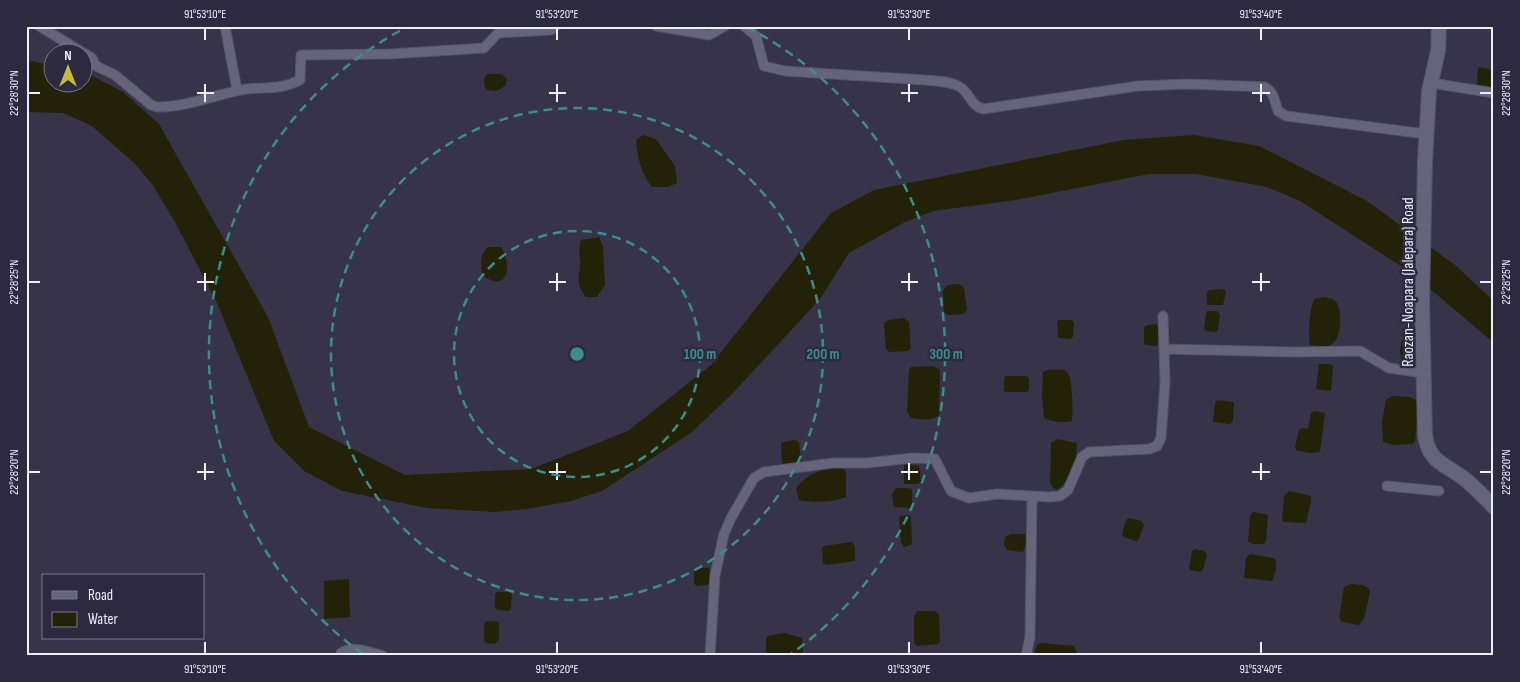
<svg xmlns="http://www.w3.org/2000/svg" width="1520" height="682" viewBox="0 0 1520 682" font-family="'Sofia Sans Condensed',sans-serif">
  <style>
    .water { fill: #242109 }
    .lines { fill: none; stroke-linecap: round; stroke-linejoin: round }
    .street-casing { stroke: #545264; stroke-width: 11 }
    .secondary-casing { stroke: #545264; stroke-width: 16 }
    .street { stroke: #66647b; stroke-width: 9 }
    .secondary { stroke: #66647b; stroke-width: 14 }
    .ticks { fill: none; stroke: #eeedfa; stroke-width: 2 }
    .ring { fill: none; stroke: #3c8e8a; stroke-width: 2.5; stroke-dasharray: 9 6 }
    .labels { text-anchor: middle; stroke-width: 5; stroke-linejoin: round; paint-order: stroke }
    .street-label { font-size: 16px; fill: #eeedfa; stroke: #2d2a3f }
    .centre { fill: #3c8e8a; stroke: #2d2a3f; stroke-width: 2.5 }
    .ring-label { font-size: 15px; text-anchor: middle; font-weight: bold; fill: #3c8e8a; stroke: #2d2a3f; stroke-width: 5; stroke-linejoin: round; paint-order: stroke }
    .neatline { fill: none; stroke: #eeedfa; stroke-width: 2 }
    .ticks-label { font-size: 12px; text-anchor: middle; fill: #eeedfa }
  </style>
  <rect width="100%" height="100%" fill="#373449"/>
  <path class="water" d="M 26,60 L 52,65 L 52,82 L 82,82 L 83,71 L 123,92 L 159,124 L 268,317 L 309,427 L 405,475 L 531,469 L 628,431 L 711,365 L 831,213 L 874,190 L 1124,140 L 1194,135 L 1259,146 L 1367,201 L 1455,265 L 1494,301 L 1494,343 L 1410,272 L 1300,201 L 1267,187 L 1196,174 L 1149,174 L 1016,200 L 933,211 L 905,222 L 849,253 L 820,299 L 731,395 L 692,432 L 602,491 L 571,501 L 527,509 L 494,512 L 427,508 L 342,491 L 304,471 L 274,441 L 217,303 L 175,222 L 152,184 L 134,163 L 92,126 L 63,113 L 26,112 Z
    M 1478,67 L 1494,70 L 1494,92 L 1477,86 Z
    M 489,74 L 502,74 L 507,79 L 505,86 L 497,91 L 488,90 L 485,88 L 484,81 L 485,76 Z
    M 643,135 L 656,139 L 675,166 L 677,183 L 668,187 L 652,187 C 641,174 637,156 636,140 Z
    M 599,237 L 603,247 L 605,285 L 597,297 L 586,297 C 573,281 581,276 580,259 C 579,252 579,247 581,240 Z
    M 489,247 L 501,247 C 506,252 510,272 504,278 C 498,285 486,279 482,274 C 481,264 479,253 489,247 Z
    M 959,284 L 964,288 L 967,309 L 964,314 L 948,315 L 944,312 L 943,291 L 947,285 Z
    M 1224,289 L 1226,292 L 1223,305 L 1207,305 L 1207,293 L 1209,290 Z
    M 1323,297 C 1326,298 1331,298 1334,300 C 1343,305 1342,337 1333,343 C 1328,348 1317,346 1310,345 C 1308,336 1309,305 1315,299 Z
    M 1208,311 L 1217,311 L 1220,315 L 1218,330 L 1216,332 L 1206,331 L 1204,329 L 1206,313 Z
    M 904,318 L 909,322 L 911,348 L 908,351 L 890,352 L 886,350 L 884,323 L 888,320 Z
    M 1059,320 L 1071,320 L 1074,322 L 1073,337 L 1070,339 L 1058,338 L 1057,322 Z
    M 1156,324 L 1159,327 L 1159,343 L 1156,346 L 1147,345 L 1144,344 L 1144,327 L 1147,325 Z
    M 1413,331 L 1416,338 L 1415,363 L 1405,365 C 1397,356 1400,342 1406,332 Z
    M 1319,364 L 1330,364 L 1333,366 L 1331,391 L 1316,389 Z
    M 933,366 L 939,369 L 940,373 L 939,415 C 932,422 920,419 911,418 L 907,411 L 909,370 L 911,367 Z
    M 1047,370 C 1052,370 1063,368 1067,372 C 1073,378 1073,412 1072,421 C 1064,423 1052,422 1044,418 L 1042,398 L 1043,372 Z
    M 1006,376 L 1026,376 L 1029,378 L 1029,390 L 1027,392 L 1006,392 L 1004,391 L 1004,378 Z
    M 1392,396 L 1410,397 L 1419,402 L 1415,442 L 1412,444 L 1394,445 L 1383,442 L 1382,422 L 1386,400 Z
    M 1217,400 L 1234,402 L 1233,421 L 1230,424 L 1213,422 L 1215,403 Z
    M 1314,411 L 1325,413 L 1320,452 L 1311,453 L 1297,451 L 1295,447 L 1299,430 L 1302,428 L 1308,429 L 1311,413 Z
    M 1058,439 L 1076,443 L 1077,446 C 1076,463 1071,480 1057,490 L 1052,487 L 1050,482 L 1051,443 Z
    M 795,440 L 799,442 L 801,460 L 800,462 L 783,464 L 782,463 L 781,445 L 782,442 Z
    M 906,464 L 919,466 L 921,482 L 917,484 L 904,484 L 904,465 Z
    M 826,468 L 840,468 L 844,469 L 846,474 L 846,497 C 837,502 809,503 799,500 L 796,488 C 804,477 814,473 826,468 Z
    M 896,488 L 907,488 L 912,489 L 912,506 L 910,508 L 894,507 L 892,494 Z
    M 1289,491 L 1311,496 L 1311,501 L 1306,523 L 1284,522 L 1282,520 L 1284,496 Z
    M 1253,512 L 1268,515 L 1266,541 L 1264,544 L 1253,544 L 1248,542 L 1250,516 Z
    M 908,515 L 911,517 L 912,541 L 911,545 L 904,547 L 901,542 L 899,519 L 900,516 Z
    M 1129,518 L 1142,521 L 1144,525 L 1139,539 L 1136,541 L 1124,537 L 1122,534 L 1126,520 Z
    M 1011,534 L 1025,534 L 1027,540 L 1023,552 L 1007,550 L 1004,544 L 1005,537 Z
    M 852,542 L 855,547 L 855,561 L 826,565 L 823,563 L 822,548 L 824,546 Z
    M 1195,549 L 1204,551 L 1207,554 L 1203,570 L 1200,572 L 1190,570 L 1189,568 L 1192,551 Z
    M 1250,554 L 1273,558 L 1276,560 L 1276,570 L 1272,581 L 1245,578 L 1244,577 L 1246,558 Z
    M 697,568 L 709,568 L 711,571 L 710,583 L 707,585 L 696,586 L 694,583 L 694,570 Z
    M 349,579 L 350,617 L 324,619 L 324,581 Z
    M 1351,584 L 1363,585 L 1369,589 L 1370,593 L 1364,619 L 1359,625 L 1342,622 L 1339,618 L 1344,587 Z
    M 497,592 L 509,592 L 512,594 L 511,609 L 509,611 L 497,610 L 495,608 L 495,594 Z
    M 917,611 L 934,611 L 939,614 L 940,641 L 938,644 L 917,646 L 914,643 L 914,616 Z
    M 486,621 L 499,622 L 499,639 L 495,644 L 486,643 L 484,641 L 484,624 Z
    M 784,633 L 802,638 L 803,653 L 800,656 L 768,655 L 766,652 L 766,638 L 768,636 Z
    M 1042,643 L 1074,646 L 1078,656 L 1033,656 L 1038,644 Z"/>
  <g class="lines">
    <defs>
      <path id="street" d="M 39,26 L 92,58 L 96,66 L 115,75 L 151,105 L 157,107 C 184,107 210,97 236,91 C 259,85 277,92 300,80 L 301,55 L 390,54 L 484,48 L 498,33 L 551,30 L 556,26
        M 225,26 L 237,90
        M 656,26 L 709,35 L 725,26
        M 744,26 L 756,36 L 764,66 L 785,71 L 925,80 C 936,81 951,81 960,87 C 970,93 970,105 983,109 L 1138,86 L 1189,84 L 1264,87 C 1275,92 1274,101 1278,111 L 1286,116 L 1426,134
        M 1431,83 L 1494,93
        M 1164,349 L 1296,352 L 1360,351 L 1389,368 L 1424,373
        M 1387,486 L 1439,491
        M 341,656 L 341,653 C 353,645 370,652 383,656
        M 710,656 L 715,575 L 724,534 L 731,518 L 754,478 L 764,472 L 833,463 L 866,463 L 913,458 L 935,459 L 951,491 L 969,498 L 997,494 L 1049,497 L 1060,496 L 1068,490 L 1082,457 L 1089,452 L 1149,449 L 1157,446 L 1161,438 L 1165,382 L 1163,316
        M 1026,656 L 1030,637 L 1032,496"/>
      <path id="secondary" d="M 1439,26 L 1438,51 L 1429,91 L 1425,161 L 1422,303 L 1425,435 C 1429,462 1443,463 1462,477 C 1474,486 1484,497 1494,507"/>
    </defs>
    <use href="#street" class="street-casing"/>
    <use href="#secondary" class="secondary-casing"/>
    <use href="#street" class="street"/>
    <use href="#secondary" class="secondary"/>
  </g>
  <path class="ticks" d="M 205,28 L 205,40M 557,28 L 557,40M 909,28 L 909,40M 1261,28 L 1261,40M 205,84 L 205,102M 557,84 L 557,102M 909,84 L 909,102M 1261,84 L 1261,102M 28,93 L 40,93M 197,93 L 214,93M 549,93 L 566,93M 901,93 L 918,93M 1252,93 L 1270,93M 1480,93 L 1492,93M 205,273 L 205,291M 557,273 L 557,291M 909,273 L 909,291M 1261,273 L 1261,291M 28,282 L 40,282M 197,282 L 214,282M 549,282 L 566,282M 901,282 L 918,282M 1252,282 L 1270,282M 1480,282 L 1492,282M 205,463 L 205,480M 557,463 L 557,480M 909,463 L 909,480M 1261,463 L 1261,480M 28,472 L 40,472M 197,472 L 214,472M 549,472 L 566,472M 901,472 L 918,472M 1252,472 L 1270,472M 1480,472 L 1492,472M 205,642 L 205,654M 557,642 L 557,654M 909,642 L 909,654M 1261,642 L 1261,654"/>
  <g class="ring">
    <circle cx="577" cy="354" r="123"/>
    <circle cx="577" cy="354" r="246"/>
    <path d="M363 654A369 369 0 0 1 407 27M747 27A369 369 0 0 1 791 654"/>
  </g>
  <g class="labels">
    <g class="street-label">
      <text transform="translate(1407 282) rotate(-90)" y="6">Raozan-Noapara (Jalepara) Road</text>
    </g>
  </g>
  <circle cx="577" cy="354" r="8" class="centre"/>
  <g class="ring-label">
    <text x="700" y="359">100 m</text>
    <text x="823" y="359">200 m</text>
    <text x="946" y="359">300 m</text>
  </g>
  <rect width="1520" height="682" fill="none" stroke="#2d2a3f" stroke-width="55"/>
  <rect x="42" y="574" width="162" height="65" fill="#2d2a3f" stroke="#7a788a"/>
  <rect x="52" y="591" width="25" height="8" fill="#66647b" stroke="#7a788a"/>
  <text x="88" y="600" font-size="15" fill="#eeedfa">Road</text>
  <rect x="52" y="612" width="25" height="15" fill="#242109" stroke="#7a788a"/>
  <text x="88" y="624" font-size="15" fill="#eeedfa">Water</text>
  <g transform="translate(68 68)"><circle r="24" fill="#2d2a3f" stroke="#7a788a"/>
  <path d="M0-4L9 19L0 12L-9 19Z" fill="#c8bb3b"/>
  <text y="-8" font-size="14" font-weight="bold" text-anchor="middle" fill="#eeedfa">N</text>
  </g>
  <rect x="28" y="28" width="1464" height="626" class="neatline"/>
  <g class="ticks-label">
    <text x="205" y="18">91°53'10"E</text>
    <text x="557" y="18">91°53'20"E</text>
    <text x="909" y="18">91°53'30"E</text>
    <text x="1261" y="18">91°53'40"E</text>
    <text transform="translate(14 93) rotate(-90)" y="4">22°28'30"N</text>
    <text transform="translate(1506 93) rotate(-90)" y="4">22°28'30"N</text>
    <text transform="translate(14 282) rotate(-90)" y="4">22°28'25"N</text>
    <text transform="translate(1506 282) rotate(-90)" y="4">22°28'25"N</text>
    <text transform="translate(14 472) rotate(-90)" y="4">22°28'20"N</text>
    <text transform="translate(1506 472) rotate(-90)" y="4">22°28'20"N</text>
    <text x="205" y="673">91°53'10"E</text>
    <text x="557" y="673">91°53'20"E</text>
    <text x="909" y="673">91°53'30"E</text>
    <text x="1261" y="673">91°53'40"E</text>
  </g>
</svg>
